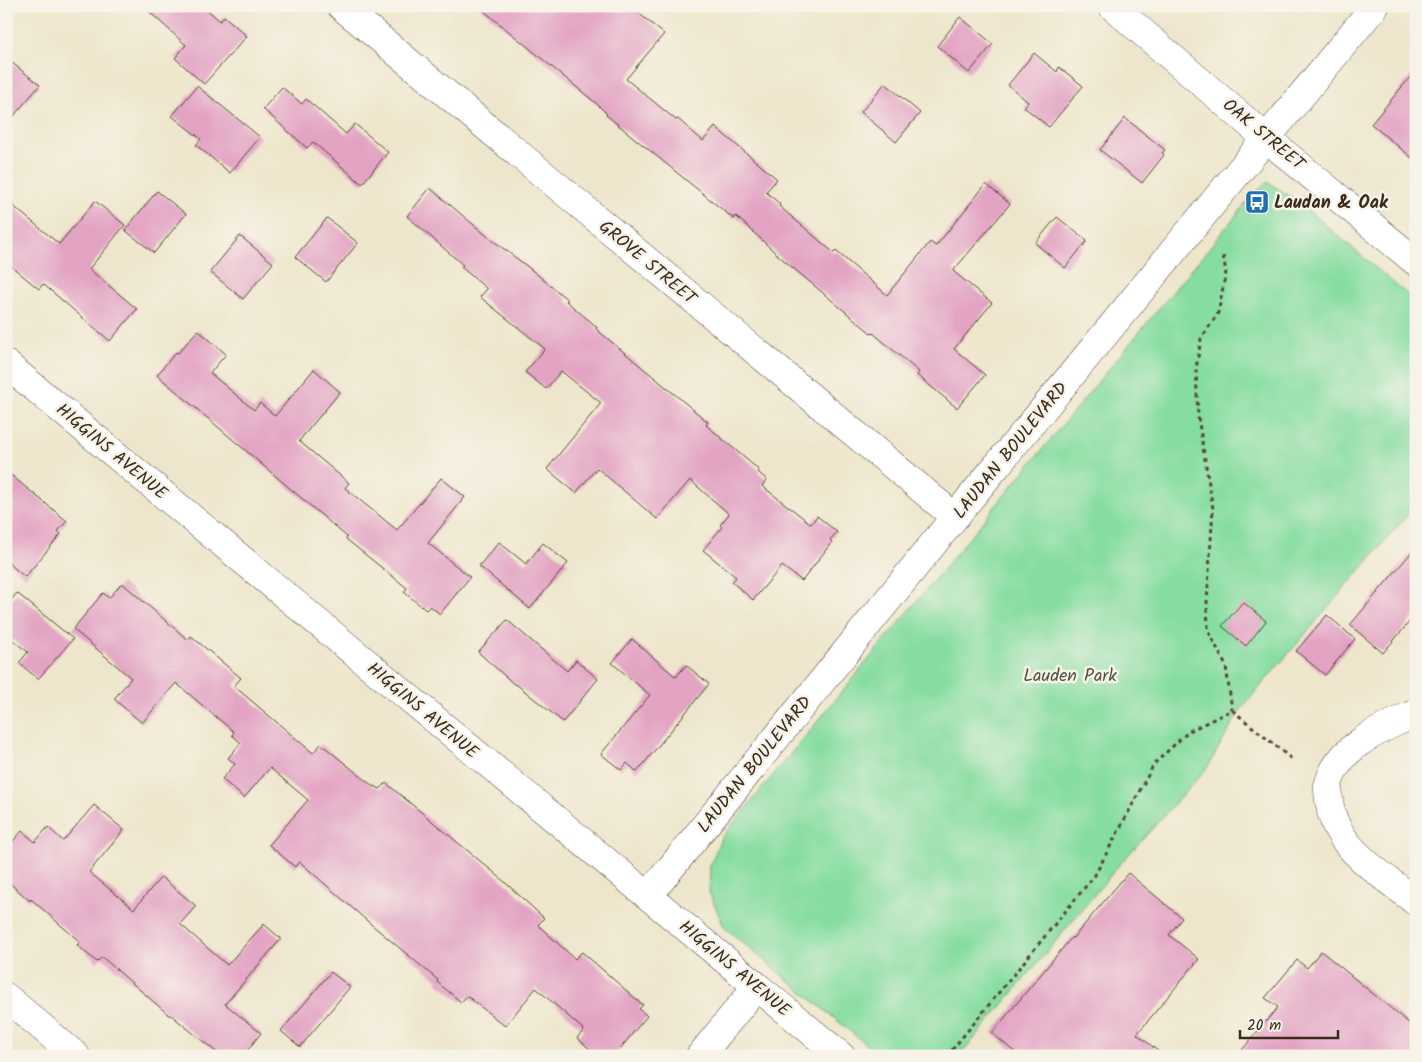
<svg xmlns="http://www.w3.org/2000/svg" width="1422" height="1062" viewBox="0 0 1422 1062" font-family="Kalam,sans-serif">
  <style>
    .green { fill: #86dda1; stroke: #608460 }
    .building { fill: #e3a4c4 }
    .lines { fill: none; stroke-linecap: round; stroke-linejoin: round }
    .minor-casing { stroke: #564638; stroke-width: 29 }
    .tertiary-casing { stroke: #564638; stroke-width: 29 }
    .path { stroke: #564638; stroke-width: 3; stroke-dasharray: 4 4; stroke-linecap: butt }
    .minor { stroke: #fff; stroke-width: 28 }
    .tertiary { stroke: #fff; stroke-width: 28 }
    .labels { text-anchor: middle; stroke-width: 5; stroke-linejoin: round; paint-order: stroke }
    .street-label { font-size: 18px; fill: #3b2a1e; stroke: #f7f3e8 }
    .poi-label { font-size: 18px; font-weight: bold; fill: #3b2a1e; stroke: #f7f3e8; text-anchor: start }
    .park-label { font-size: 18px; fill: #4e573f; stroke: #f7f3e8 }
  </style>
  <rect width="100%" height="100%" fill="#f7f3e8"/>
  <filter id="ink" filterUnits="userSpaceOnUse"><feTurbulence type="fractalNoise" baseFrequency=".02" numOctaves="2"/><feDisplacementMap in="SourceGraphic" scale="10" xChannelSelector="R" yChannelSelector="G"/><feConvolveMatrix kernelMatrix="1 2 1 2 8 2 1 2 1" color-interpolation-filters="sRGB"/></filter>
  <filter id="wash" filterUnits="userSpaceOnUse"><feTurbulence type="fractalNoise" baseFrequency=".0096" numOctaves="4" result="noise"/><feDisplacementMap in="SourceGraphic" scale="20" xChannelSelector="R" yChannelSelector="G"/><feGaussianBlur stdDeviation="1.12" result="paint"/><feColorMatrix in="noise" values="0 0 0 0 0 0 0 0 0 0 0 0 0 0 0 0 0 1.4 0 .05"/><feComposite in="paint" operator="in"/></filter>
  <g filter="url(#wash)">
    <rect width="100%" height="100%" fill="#eee6cc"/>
    <path class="green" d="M 1267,182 L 1295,199 L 1416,302 L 1416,505 L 1241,709 L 1207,768 L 1119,865 L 960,1056 L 880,1056 L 724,927 L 709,892 L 710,866 L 721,838 L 1252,196 Z"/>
    <g id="blocks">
      <path class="building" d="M 143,6 L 203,6 L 220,21 L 224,16 L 247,36 L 204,84 L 175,58 L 186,45 Z
        M 478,6 L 630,6 L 664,34 L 626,79 L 676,120 L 678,119 L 703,141 L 715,127 L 777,179 L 766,192 L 780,204 L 779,206 L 834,253 L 836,251 L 887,295 L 930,242 L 936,246 L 986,184 L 1010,204 L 953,271 L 992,303 L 954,349 L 985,375 L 957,408 L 917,375 L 919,372 L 873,333 L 872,334 L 780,257 L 736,216 L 734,219 L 606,115 L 607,114 L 597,104 Z
        M 960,17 L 993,44 L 969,73 L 937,46 Z
        M 1034,53 L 1057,72 L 1059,67 L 1083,86 L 1049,127 L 1024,107 L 1028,102 L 1008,85 Z
        M 6,58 L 40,85 L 6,125 Z
        M 1416,70 L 1416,161 L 1371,124 Z
        M 885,83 L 920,113 L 896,142 L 861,112 Z
        M 197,86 L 260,137 L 230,173 L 196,145 L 201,139 L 172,116 Z
        M 282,87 L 302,104 L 306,99 L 346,134 L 355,124 L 388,152 L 362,184 L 313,142 L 307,148 L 263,109 Z
        M 1125,118 L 1165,150 L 1162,153 L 1164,155 L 1142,183 L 1100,150 Z
        M 430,188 L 487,236 L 528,267 L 568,300 L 566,301 L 597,327 L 596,329 L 708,422 L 706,425 L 759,470 L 758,472 L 767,480 L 762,486 L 811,524 L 817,516 L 837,532 L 830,540 L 832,542 L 802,581 L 782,566 L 753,600 L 732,582 L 736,577 L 703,550 L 722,527 L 720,525 L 729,514 L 690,480 L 657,519 L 597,468 L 576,493 L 547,469 L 601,403 L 561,371 L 546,389 L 525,372 L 545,349 L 480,297 L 487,289 L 461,267 L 463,265 L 407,216 Z
        M 157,191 L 186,214 L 154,253 L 125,230 Z
        M 6,200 L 59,244 L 95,201 L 125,225 L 89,269 L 137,309 L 110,341 L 43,284 L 39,289 L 6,262 Z
        M 1057,217 L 1087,241 L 1065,268 L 1035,243 Z
        M 327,218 L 358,243 L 326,282 L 295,257 Z
        M 240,236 L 273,263 L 243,299 L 210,272 Z
        M 198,330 L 226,354 L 210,373 L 254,410 L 260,403 L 275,416 L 314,369 L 340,392 L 299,441 L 349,483 L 345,488 L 397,530 L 441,478 L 465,497 L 428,543 L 470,577 L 440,614 L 430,606 L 426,610 L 404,592 L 407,588 L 346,539 L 347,537 L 157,375 L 176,352 L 178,353 Z
        M 6,471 L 67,521 L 58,531 L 61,534 L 25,577 L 6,561 Z
        M 499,542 L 526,564 L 543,543 L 568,563 L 530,609 L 479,566 Z
        M 1416,547 L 1416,614 L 1383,653 L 1350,625 Z
        M 122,583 L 188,640 L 191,636 L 241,678 L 234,686 L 313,753 L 321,744 L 374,787 L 375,786 L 380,789 L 386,783 L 497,875 L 544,918 L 538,925 L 575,959 L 582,952 L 643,1005 L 639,1009 L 647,1016 L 614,1056 L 598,1056 L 577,1038 L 584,1030 L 536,988 L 505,1026 L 467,996 L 461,1002 L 437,982 L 438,980 L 366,920 L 300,862 L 295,867 L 269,845 L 308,800 L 270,768 L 244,798 L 222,779 L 235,764 L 228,758 L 241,743 L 232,735 L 234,732 L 176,683 L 142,723 L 114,699 L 131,678 L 73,629 L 103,593 L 109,598 Z
        M 17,593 L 73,639 L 38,679 L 19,663 L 28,652 L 6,635 L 6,606 Z
        M 1243,602 L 1266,621 L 1246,646 L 1222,626 Z
        M 1327,615 L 1355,639 L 1325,675 L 1296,651 Z
        M 507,620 L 567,671 L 576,660 L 598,679 L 563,722 L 516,684 L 515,685 L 478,652 Z
        M 632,639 L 676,677 L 686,665 L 709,684 L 637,772 L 627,763 L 621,770 L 601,754 L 650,695 L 612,663 Z
        M 94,805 L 124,830 L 89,872 L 134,909 L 161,877 L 196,906 L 180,924 L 227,965 L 264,924 L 281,939 L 225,1004 L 261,1033 L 243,1056 L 221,1056 L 171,1015 L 170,1016 L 102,957 L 97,962 L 77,945 L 80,942 L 31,899 L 30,901 L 6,880 L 6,849 L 22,831 L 35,842 L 48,827 L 63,841 Z
        M 1128,873 L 1182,918 L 1169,935 L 1199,959 L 1137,1034 L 1164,1056 L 1019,1056 L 992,1033 L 1072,937 L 1073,938 Z
        M 1321,951 L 1416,1029 L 1416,1056 L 1237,1056 L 1278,1007 L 1265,998 L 1297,960 L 1307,968 Z
        M 331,972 L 350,987 L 300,1047 L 281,1031 Z"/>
    </g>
  </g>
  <g filter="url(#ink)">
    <use href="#blocks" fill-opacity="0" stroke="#564638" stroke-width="1"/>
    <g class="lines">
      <defs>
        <path id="minor" d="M 341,6 L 955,517
          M 6,364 L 841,1056
          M 1416,713 C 1383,728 1337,746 1328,786 C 1327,790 1329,796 1329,801 C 1331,815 1336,828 1344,839 C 1359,861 1395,885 1416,902
          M 648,896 L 976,491 L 1375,6
          M 6,997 L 76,1056
          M 700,1056 L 757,986"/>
        <path id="tertiary" d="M 1112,6 L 1266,138 L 1416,262"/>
      </defs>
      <use href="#minor" class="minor-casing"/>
      <use href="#tertiary" class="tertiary-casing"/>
      <path class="path" d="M 1223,256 L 1226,272 L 1218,313 L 1201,339 L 1196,369 L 1198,417 L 1213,509 L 1207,603 L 1208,630 L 1226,666 L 1232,710
        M 947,1056 L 1095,875 L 1154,764 L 1189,731 L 1232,710 L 1294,761"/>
      <use href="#minor" class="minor"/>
      <use href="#tertiary" class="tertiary"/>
    </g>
  </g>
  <defs>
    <symbol id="bus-square" viewBox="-11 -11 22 22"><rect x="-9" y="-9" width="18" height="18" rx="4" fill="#1f6fb2" stroke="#f7f3e8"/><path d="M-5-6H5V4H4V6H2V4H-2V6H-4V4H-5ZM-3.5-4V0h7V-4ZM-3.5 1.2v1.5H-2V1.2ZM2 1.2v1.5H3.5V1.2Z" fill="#fff"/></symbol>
  </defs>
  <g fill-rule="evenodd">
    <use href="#bus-square" x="1243" y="188" width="28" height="28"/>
  </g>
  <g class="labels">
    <g class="street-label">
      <text transform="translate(1264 134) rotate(40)" y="6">OAK STREET</text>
      <text transform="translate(648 262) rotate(40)" y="6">GROVE STREET</text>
      <text transform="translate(1010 450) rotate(-51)" y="6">LAUDAN BOULEVARD</text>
      <text transform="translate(112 451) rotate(40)" y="6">HIGGINS AVENUE</text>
      <text transform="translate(423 710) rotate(40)" y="6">HIGGINS AVENUE</text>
      <text transform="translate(754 764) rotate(-51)" y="6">LAUDAN BOULEVARD</text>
      <text transform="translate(735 968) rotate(40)" y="6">HIGGINS AVENUE</text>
    </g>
    <g class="poi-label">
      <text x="1274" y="208">Laudan &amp; Oak</text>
    </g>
    <g class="park-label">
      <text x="1070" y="681">Lauden Park</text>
    </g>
  </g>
  <rect width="1422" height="1062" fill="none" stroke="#f7f3e8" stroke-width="25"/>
  <path d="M1240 1030v8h98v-8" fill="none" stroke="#3b2a1e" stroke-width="2.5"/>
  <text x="1247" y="1030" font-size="15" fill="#3b2a1e" stroke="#f7f3e8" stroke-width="4" paint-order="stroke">20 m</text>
</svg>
